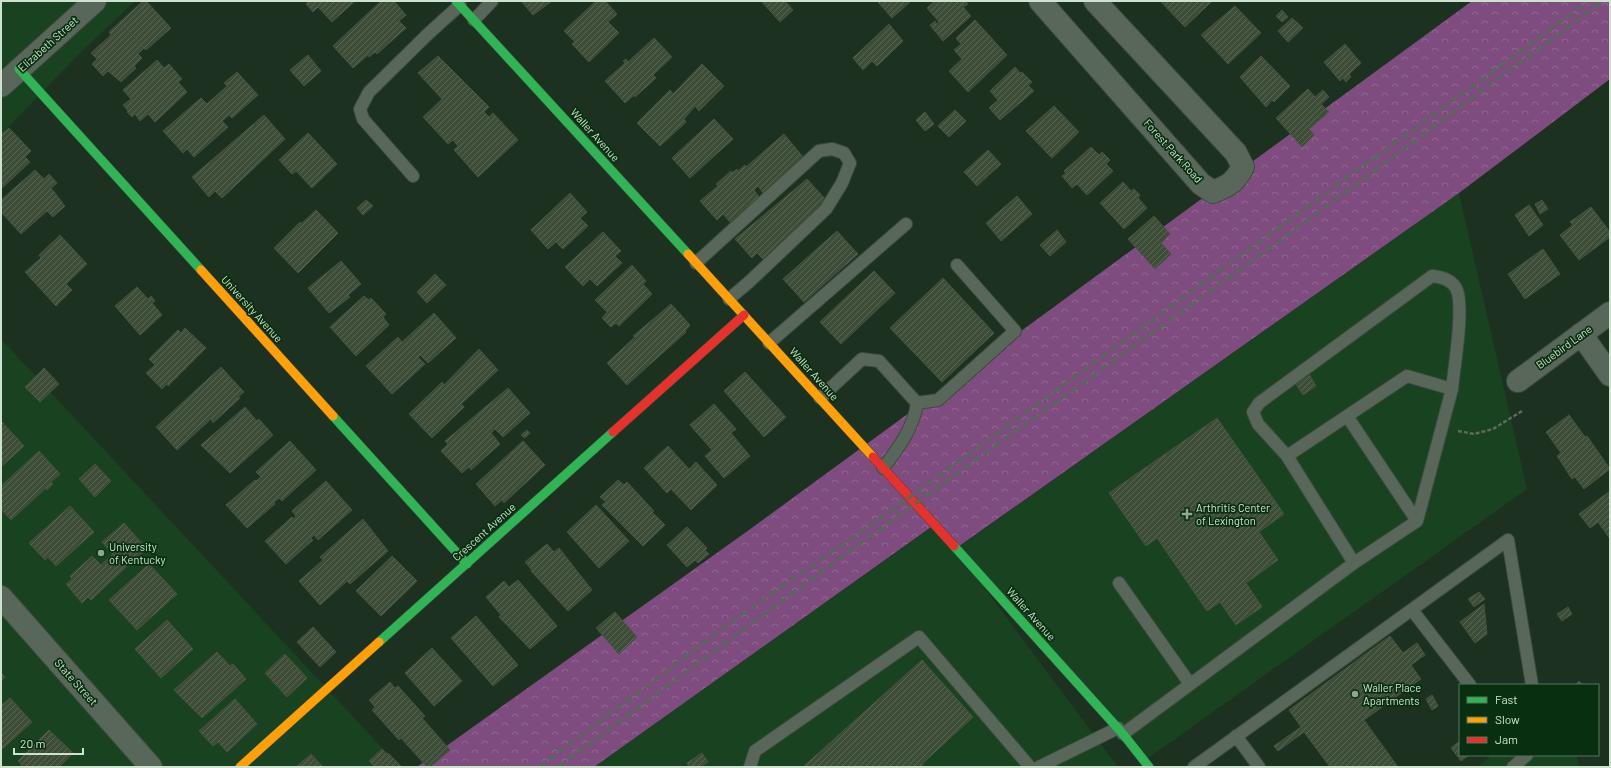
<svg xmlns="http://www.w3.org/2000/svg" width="1611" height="768" viewBox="0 0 1611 768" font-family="Barlow,sans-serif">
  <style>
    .built { fill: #194220 }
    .forest { fill: url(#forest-crowns) }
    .building { fill: url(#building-hatch); stroke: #455341 }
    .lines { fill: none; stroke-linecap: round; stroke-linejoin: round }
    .lane-casing { stroke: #3b4c3d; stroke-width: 14 }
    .street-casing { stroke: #3b4c3d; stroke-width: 24 }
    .fast-casing { stroke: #3b4c3d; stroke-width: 10 }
    .slow-casing { stroke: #3b4c3d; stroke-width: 10 }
    .jam-casing { stroke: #3b4c3d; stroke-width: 10 }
    .path { stroke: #5d6b5f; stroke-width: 2.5; stroke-dasharray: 4 2; stroke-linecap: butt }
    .lane { stroke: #58675a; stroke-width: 12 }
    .street { stroke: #58675a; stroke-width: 22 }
    .fast { stroke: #30b455; stroke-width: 9 }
    .slow { stroke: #ff9f0a; stroke-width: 9 }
    .jam { stroke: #e5322d; stroke-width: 9 }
    .rail { stroke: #58685b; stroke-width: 3; stroke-dasharray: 8 4; stroke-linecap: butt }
    .poi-dot { fill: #90a592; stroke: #082f10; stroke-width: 1.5 }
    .labels { text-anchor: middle; stroke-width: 3.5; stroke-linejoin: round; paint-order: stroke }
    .street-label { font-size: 11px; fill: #cee3cf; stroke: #082f10 }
    .poi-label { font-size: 11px; fill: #cee3cf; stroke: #082f10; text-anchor: start }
  </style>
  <defs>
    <pattern id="forest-crowns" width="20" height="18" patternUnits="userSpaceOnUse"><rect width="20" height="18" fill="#7f4c80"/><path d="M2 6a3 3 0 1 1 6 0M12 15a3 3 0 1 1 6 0" fill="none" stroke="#906691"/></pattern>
    <pattern id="building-hatch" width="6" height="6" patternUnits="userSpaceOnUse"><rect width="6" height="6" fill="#3e4d38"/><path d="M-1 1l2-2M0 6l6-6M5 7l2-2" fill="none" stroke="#596654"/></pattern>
  </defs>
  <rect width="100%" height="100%" fill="#1c3120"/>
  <path class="built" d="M 1,1 L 135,1 L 79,54 L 1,135 Z
    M 1459,193 L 1527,489 L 1144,761 L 960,555 L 1118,767 L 594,767 L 935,525 L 956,549 Z
    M 1,339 L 400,767 L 1,767 Z
    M 1492,755 L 1577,755 L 1579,767 L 1477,767 Z"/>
  <path class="forest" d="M 1472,1 L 1610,1 L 1610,79 L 1459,193 L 955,549 L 934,525 L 594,767 L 417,767 L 749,530 Z"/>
  <path class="building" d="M 143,1 L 146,1 L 171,28 L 146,50 L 120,22 Z
    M 309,1 L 355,1 L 332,22 L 318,7 L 313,12 L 306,4 Z
    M 381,1 L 394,1 L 406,15 L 399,21 L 406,28 L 377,54 L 375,52 L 369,57 L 368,55 L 353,68 L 333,46 Z
    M 521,1 L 552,1 L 533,15 Z
    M 596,1 L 605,1 L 617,14 L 608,22 L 619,33 L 589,62 L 572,44 L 575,42 L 564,31 Z
    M 761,1 L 785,1 L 793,10 L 780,22 Z
    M 877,1 L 911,1 L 892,18 Z
    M 935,1 L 965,1 L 968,4 L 963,7 L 971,16 L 943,41 L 930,25 L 935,21 L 937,24 L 939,22 L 927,8 Z
    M 1163,1 L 1212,1 L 1185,27 L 1161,2 Z
    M 1235,6 L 1261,33 L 1228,64 L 1201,35 Z
    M 1282,10 L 1288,17 L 1282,22 L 1276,16 Z
    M 1292,18 L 1303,28 L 1288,42 L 1278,31 Z
    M 975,20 L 1007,55 L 968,92 L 949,71 L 962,59 L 954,50 L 961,44 L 956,38 Z
    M 120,22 L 144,48 L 138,54 L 142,58 L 134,66 L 136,68 L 121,82 L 108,71 L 103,76 L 92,64 L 97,59 L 91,53 L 111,35 L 109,32 Z
    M 889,24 L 903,41 L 877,66 L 872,61 L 863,70 L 853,58 Z
    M 654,38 L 672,57 L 653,75 L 656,78 L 635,97 L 634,95 L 625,103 L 605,81 L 625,63 L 623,61 L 626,59 L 628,62 Z
    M 1345,44 L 1361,63 L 1349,74 L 1351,77 L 1346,82 L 1343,78 L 1340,81 L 1324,62 Z
    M 308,55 L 321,71 L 304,86 L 290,70 Z
    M 438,56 L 489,107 L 484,112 L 489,117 L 493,113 L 518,140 L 478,177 L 454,150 L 458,146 L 453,140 L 448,144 L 423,117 L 442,99 L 418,73 Z
    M 1261,56 L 1290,86 L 1274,102 L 1272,100 L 1266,107 L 1240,77 Z
    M 157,60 L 164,68 L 169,64 L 182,79 L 178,82 L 187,92 L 155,122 L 148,114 L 140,121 L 135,114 L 132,117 L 127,112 L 128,111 L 123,105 L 131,99 L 123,90 Z
    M 702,64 L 724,86 L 699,111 L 695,106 L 684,119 L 686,122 L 660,146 L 637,123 L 670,90 L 673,94 Z
    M 1015,67 L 1020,73 L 1022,72 L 1032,82 L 1028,85 L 1034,91 L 1000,120 L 989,108 L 998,100 L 990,91 Z
    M 237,72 L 258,95 L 232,118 L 229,115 L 222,121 L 228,127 L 194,157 L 187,149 L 183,153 L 163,131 L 201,98 L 207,104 L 227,86 L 224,83 Z
    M 1308,89 L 1315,97 L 1323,90 L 1329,97 L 1321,104 L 1329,112 L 1309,129 L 1314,135 L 1302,147 L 1276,118 Z
    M 1054,106 L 1079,132 L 1052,158 L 1026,131 Z
    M 955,110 L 966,121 L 949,137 L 938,126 Z
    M 925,112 L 934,124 L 925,131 L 916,120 Z
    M 264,115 L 285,139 L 222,198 L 215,191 L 209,197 L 192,177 Z
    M 714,119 L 733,139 L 690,178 L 672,158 Z
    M 9,128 L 31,151 L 25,157 L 30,162 L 1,189 L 1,131 L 3,133 Z
    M 308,133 L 337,164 L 312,188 L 296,171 L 292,174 L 279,160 Z
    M 784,134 L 804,158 L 763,193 L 758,186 L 754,190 L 759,197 L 730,222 L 723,214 L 717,220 L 700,201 L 718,186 L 716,184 L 731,171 L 732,173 L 737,169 L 738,171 L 745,165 L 746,167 Z
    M 1091,147 L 1099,155 L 1102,152 L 1110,160 L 1106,164 L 1113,171 L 1087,195 L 1077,184 L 1072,188 L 1062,176 L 1066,173 L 1064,171 Z
    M 988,150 L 1001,164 L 977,186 L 964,172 Z
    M 35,170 L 44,179 L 49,174 L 57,183 L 51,188 L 65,206 L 53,217 L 47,211 L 21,234 L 1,212 L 1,200 Z
    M 807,179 L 827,201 L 792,232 L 794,235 L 765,261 L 757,253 L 752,258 L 735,239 Z
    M 1123,182 L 1131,191 L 1134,189 L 1140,195 L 1138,198 L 1147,208 L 1124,229 L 1100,203 Z
    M 570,193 L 587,212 L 580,218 L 588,226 L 563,249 L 556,242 L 548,249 L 531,230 Z
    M 1017,196 L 1032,214 L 1001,241 L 986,223 Z
    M 366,200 L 373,206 L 363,215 L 357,208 Z
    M 1542,200 L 1548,209 L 1540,214 L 1535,204 Z
    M 1529,205 L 1543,225 L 1529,236 L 1515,215 Z
    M 1591,207 L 1610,232 L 1610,237 L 1579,260 L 1560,235 L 1573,225 L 1570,222 Z
    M 316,210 L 338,233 L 298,273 L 274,248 L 300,222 L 301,224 Z
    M 1154,216 L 1170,234 L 1161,243 L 1171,254 L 1155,269 L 1128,239 Z
    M 1057,230 L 1066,242 L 1050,256 L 1040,245 Z
    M 837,231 L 858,254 L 804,302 L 783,279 Z
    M 603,232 L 621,251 L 615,256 L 622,263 L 597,286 L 590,279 L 583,286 L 565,267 Z
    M 60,235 L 87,264 L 66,284 L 72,290 L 56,306 L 25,272 L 41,258 L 39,255 Z
    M 1543,249 L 1560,274 L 1525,299 L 1508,274 Z
    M 341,261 L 361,284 L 348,295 L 350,297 L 329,313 L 308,288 Z
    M 632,265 L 646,281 L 643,284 L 652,294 L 619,326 L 616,323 L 611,327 L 602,318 L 607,312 L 595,300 Z
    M 874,271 L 895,293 L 841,344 L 820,322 Z
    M 435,274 L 446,285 L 427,303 L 417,292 Z
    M 943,278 L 994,333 L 942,382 L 890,328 Z
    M 137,287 L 148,299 L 151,296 L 155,301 L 152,303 L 162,315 L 140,335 L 115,306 Z
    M 364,296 L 369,300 L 371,298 L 386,314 L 383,317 L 389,325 L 356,356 L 330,327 Z
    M 671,304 L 690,325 L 685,331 L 686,332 L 627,385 L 607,363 L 635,337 L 633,336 Z
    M 434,313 L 456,338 L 428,363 L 420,355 L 418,357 L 425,364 L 392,394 L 366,366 L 398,337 L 402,342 Z
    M 185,328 L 206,348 L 168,386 L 167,384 L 162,389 L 146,373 L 155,365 L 149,359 L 178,330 L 181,333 Z
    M 479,349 L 498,370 L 461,404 L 464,407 L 432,438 L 409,414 L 442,382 L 444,385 Z
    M 221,367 L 244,392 L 238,397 L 240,398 L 213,423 L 211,419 L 177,450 L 156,427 Z
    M 44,368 L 59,384 L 40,402 L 25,387 Z
    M 745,372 L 786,417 L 764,437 L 724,391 Z
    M 1308,372 L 1316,386 L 1303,395 L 1294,381 Z
    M 508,388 L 530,413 L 503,437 L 495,429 L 491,433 L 500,444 L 471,470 L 469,467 L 462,473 L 441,451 L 448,444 L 445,441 Z
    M 714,404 L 736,429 L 731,433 L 750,456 L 724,478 L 705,456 L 712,450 L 690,425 Z
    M 245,407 L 257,421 L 259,419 L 273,435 L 230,473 L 201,445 Z
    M 1569,415 L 1585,437 L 1587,436 L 1610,469 L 1584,489 L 1575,477 L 1572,479 L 1557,456 L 1561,453 L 1546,432 Z
    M 1217,418 L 1284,514 L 1259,532 L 1278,560 L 1246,583 L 1262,607 L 1236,625 L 1220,602 L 1207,611 L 1157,538 L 1146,546 L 1109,493 Z
    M 2,422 L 24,446 L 1,467 L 1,424 Z
    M 527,430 L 530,433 L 525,438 L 521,435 Z
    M 290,441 L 316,470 L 282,501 L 279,498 L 274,502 L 275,504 L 247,528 L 226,505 L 255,480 L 256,481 L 261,477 L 256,472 Z
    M 523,441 L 545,465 L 504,503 L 502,500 L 495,506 L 476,484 Z
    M 668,446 L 689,469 L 696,462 L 717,485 L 691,510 L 671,489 L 667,493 L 644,468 Z
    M 39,451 L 60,474 L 51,482 L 53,484 L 47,490 L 46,488 L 11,520 L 1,509 L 1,486 Z
    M 95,464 L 111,481 L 95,497 L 79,479 Z
    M 618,480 L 624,485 L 627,482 L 654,511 L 652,512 L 665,525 L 643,546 L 602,505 L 606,502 L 600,497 Z
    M 326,481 L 352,510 L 318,540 L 314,535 L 311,538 L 313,540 L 286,564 L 265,541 L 292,517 L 294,519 L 296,516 L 292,511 Z
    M 1610,491 L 1610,539 L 1598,522 L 1590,528 L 1579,514 Z
    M 596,505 L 629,541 L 599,568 L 567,532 Z
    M 70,506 L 94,532 L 56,566 L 48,557 L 45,560 L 29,543 Z
    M 363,519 L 388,551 L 350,584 L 347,581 L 320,605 L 299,581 L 323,560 L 320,557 Z
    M 124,523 L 147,549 L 125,568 L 102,542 Z
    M 687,527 L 707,548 L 705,550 L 709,554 L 698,563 L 695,560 L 687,567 L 667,545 Z
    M 547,544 L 554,552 L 559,548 L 592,590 L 568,611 L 531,571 L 532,570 L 525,562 Z
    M 113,554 L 125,568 L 91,600 L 88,597 L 82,603 L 66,584 L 72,579 L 70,576 L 92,556 L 101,565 Z
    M 392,556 L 417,581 L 381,616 L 356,591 Z
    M 149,564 L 177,594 L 137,630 L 109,600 Z
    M 518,580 L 557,626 L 530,649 L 499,617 L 501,615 L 486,597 L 504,581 L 509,587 Z
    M 1479,592 L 1485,599 L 1474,607 L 1468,599 Z
    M 1484,604 L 1487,634 L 1475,643 L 1460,622 Z
    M 1568,607 L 1572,614 L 1562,621 L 1557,614 Z
    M 615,612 L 637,637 L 619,654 L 596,628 Z
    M 476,616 L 518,665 L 493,686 L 451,638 Z
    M 167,620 L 193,649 L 161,678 L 135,649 Z
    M 313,627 L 336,652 L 320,667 L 297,642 Z
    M 1390,636 L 1403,653 L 1417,643 L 1425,655 L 1411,665 L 1421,679 L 1364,720 L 1398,767 L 1330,767 L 1304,732 L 1278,751 L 1274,746 L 1301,727 L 1289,710 Z
    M 432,648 L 462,681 L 434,706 L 405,673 Z
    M 217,652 L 230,666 L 233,664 L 246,679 L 202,718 L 174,690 Z
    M 285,654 L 307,678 L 287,697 L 265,673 Z
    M 922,660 L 973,717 L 922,764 L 924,767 L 803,767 Z
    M 1,673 L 5,677 L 1,681 Z
    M 1579,681 L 1583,685 L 1575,685 Z
    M 390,682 L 395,688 L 398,686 L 425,716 L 422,718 L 450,750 L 430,767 L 427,767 L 401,738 L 399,740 L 372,710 L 375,707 L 369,700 Z
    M 1432,695 L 1438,706 L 1432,710 L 1426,699 Z
    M 10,698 L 32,722 L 1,750 L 1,706 Z
    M 235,699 L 257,724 L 227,752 L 218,742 L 213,746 L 199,731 Z
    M 49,730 L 73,753 L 59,767 L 19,767 L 22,765 L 18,761 Z
    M 1460,741 L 1460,755 L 1469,755 L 1461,761 L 1451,748 Z
    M 382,749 L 387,754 L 388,753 L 402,767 L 373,767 L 374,766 L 369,761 Z
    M 702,753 L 708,762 L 700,767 L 689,767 L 687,763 Z
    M 311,754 L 323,767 L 296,767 Z"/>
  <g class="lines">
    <defs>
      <path id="lane" d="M 474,20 L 492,1
        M 413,176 L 363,119 L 360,109 L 369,92 L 428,34 L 460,5
        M 696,263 L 819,151 L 832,149 L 844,153 L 850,163 L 842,183 L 826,209 L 749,282 L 729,299
        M 769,343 L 906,224
        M 820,398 L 862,359 L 879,361 L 917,403 C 914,427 898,449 883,468
        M 917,403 L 938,400 L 1015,331 L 957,265
        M 1347,416 L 1417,521
        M 1287,456 L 1258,424 L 1253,412 L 1259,403 L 1432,276 C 1441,277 1451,279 1456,288 C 1465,305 1454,368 1452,389
        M 1119,583 L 1190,684
        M 1412,610 L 1470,685
        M 1123,734 L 1354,563 L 1417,521 L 1452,389 L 1407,376 L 1287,456 L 1354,563
        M 1236,736 L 1259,767
        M 750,767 L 755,751 L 919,637 L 1030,767
        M 1039,767 L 1118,728
        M 1194,767 L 1508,540 L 1532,685
        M 1513,767 L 1527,755"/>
      <path id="street" d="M 1040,1 L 1201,184 L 1213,192 C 1230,185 1234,183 1243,167 L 1236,153 L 1095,1
        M 1,86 L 95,1
        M 1581,334 L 1610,375
        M 1518,381 L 1610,313
        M 1,597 L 151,767"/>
      <path id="fast" d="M 456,1 L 688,254
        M 19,69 L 201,270
        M 333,416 L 467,564
        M 954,546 L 1123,734 L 1149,767
        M 379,642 L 613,432"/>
      <path id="slow" d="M 688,254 L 873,457
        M 201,270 L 333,416
        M 240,767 L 379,642"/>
      <path id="jam" d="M 613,432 L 744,315
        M 873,457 L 954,546"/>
    </defs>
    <use href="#lane" class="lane-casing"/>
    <use href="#street" class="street-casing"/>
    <use href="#fast" class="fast-casing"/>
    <use href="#slow" class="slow-casing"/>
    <use href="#jam" class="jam-casing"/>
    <path class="path" d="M 1458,431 L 1474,434 L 1493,429 L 1522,411"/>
    <use href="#lane" class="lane"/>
    <use href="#street" class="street"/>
    <use href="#fast" class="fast"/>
    <use href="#slow" class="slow"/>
    <use href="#jam" class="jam"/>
    <path class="rail" d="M 539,767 L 737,618 L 910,497 L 1589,1
      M 558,767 L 844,555 L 1285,237 L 1603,1"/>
  </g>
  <g class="poi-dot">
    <path d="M1185 508h4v4h4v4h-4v4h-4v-4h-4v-4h4z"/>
    <circle cx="101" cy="553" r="4"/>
    <circle cx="1355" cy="694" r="4"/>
  </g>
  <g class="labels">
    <g class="street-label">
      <text transform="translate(48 44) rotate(-42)" y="4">Elizabeth Street</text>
      <text transform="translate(595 135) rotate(48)" y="4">Waller Avenue</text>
      <text transform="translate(1173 151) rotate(48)" y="4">Forest Park Road</text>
      <text transform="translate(252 309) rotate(48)" y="4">University Avenue</text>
      <text transform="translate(1564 347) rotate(-36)" y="4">Bluebird Lane</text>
      <text transform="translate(814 374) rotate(48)" y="4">Waller Avenue</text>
      <text transform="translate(484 532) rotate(-42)" y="4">Crescent Avenue</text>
      <text transform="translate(1031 614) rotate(48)" y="4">Waller Avenue</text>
      <text transform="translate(76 682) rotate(48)" y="4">State Street</text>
    </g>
    <g class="poi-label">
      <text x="1196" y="512">Arthritis Center<tspan x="1196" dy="13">of Lexington</tspan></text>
      <text x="109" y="551">University<tspan x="109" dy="13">of Kentucky</tspan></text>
      <text x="1363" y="692">Waller Place<tspan x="1363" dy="13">Apartments</tspan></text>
    </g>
  </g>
  <rect width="1611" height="768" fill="none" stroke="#cee3cf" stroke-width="4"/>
  <rect x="1459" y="684" width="140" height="72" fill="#082f10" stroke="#57775c"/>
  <rect x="1467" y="697" width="20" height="6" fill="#30b455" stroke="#57775c"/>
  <text x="1495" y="704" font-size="12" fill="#cee3cf">Fast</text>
  <rect x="1467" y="717" width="20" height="6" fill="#ff9f0a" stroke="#57775c"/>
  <text x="1495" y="724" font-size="12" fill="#cee3cf">Slow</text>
  <rect x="1467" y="737" width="20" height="6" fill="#e5322d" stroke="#57775c"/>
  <text x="1495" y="744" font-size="12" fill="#cee3cf">Jam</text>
  <path d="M14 748v6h69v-6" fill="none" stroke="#cee3cf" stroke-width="2"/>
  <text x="20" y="748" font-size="12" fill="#cee3cf" stroke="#082f10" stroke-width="3" paint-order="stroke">20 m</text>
</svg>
